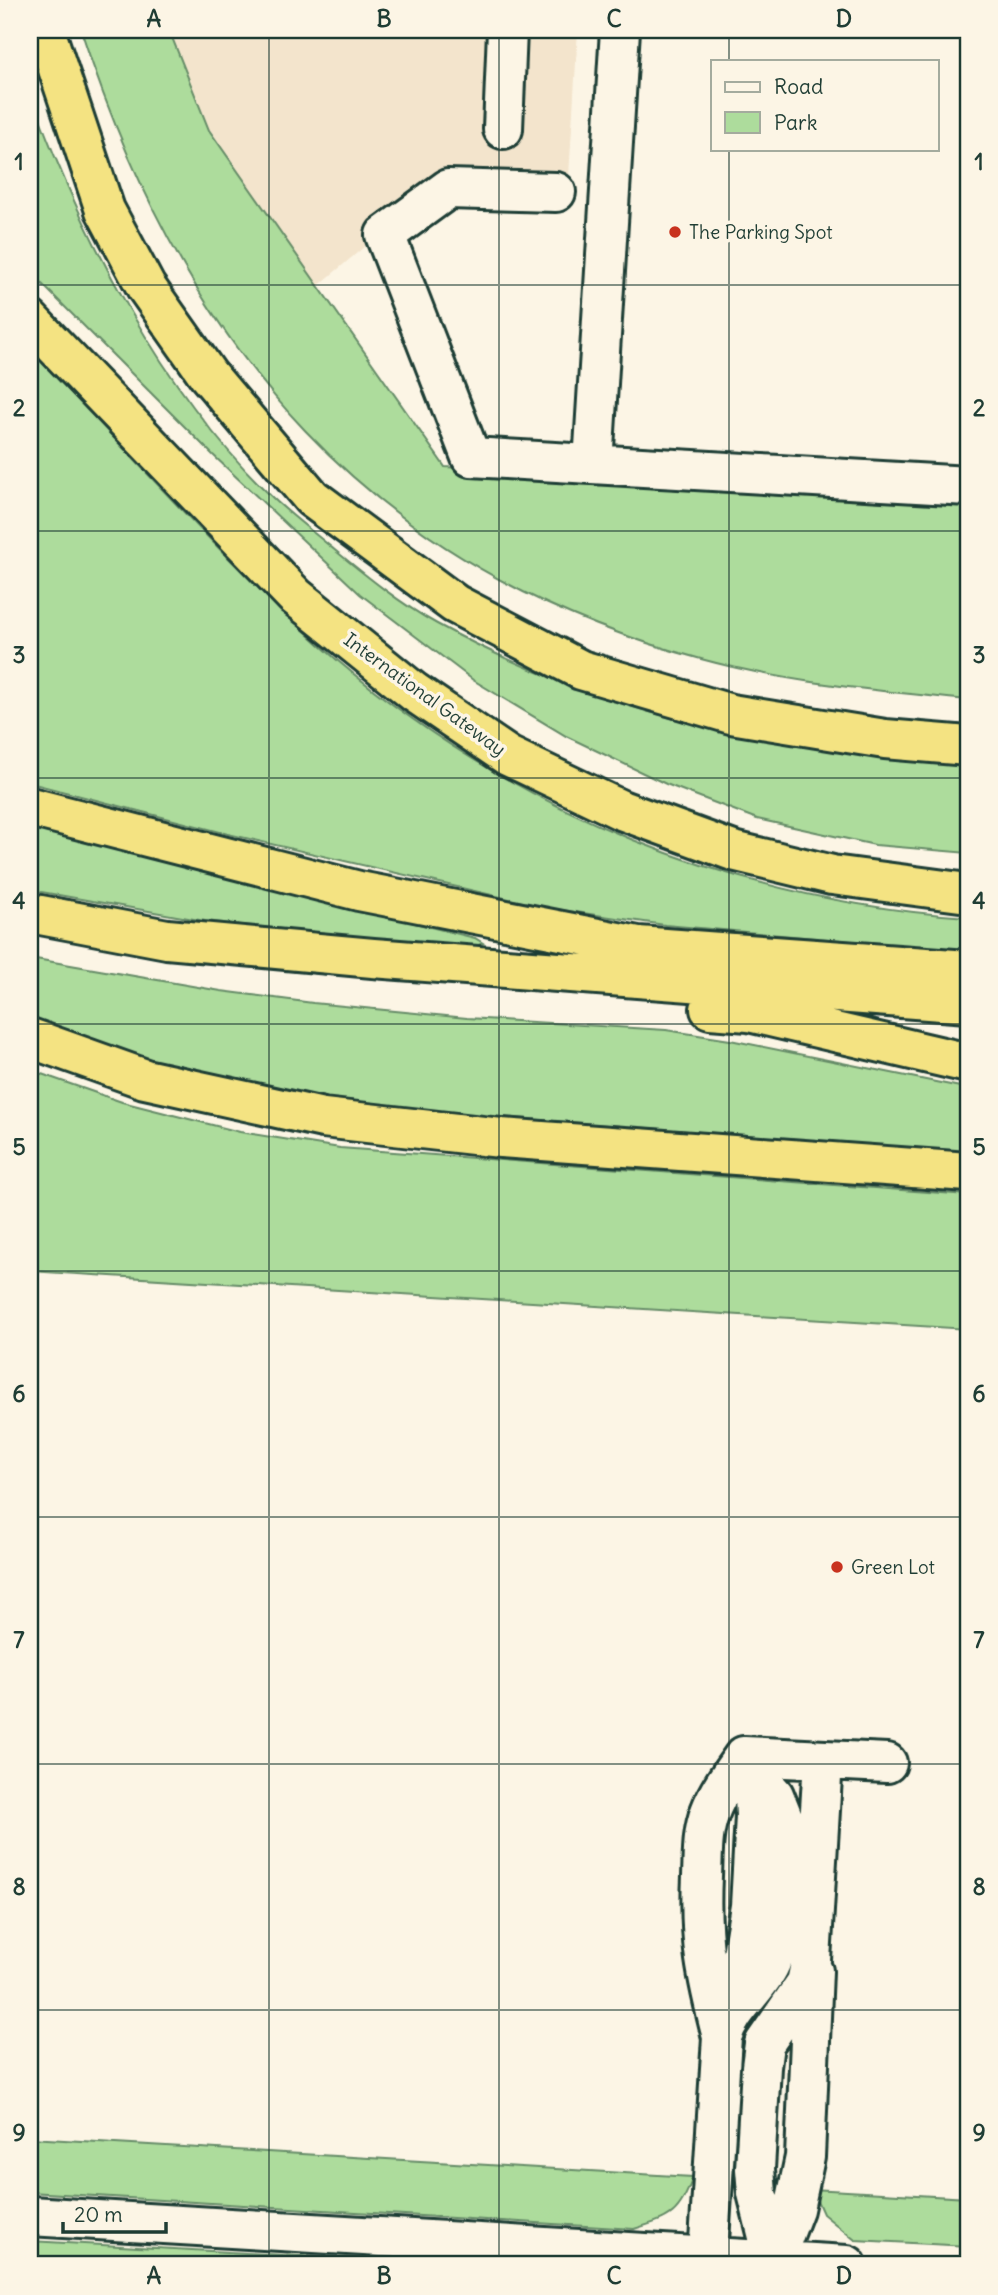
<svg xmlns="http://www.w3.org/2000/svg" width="998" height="2295" viewBox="0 0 998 2295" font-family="Delius,sans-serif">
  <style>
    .built { fill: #f3e4cc }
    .green { fill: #addc9c; stroke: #668c68; stroke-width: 2 }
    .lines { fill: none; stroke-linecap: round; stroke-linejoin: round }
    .minor-casing { stroke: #1f3d34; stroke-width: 44 }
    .highway-casing { stroke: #1f3d34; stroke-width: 44 }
    .minor { stroke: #fcf5e5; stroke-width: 38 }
    .highway { stroke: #f4e382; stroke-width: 38 }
    .grid { fill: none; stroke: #1f3d34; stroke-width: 2; stroke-opacity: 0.55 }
    .poi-dot { fill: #c8321e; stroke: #fcf5e5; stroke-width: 2.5 }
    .labels { text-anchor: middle; stroke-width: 7; stroke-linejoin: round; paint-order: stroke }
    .poi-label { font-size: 19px; fill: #1f3d34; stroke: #fcf5e5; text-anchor: start }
    .street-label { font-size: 19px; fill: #1f3d34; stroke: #fcf5e5 }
    .neatline { fill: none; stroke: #1f3d34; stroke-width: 2.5 }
    .grid-label { font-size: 23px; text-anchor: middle; font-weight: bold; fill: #1f3d34 }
  </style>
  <rect width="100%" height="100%" fill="#fcf5e5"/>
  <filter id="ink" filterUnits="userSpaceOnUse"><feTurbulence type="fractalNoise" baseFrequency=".0143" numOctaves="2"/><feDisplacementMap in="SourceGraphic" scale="14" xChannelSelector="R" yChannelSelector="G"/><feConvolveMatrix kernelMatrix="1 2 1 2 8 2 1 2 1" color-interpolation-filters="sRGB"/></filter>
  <g filter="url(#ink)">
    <path class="built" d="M 169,30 L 578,30 L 569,176 L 451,173 L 317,287 L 209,130 Z"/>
    <path class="green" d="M 81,30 L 169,30 L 209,130 L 445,467 L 968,500 L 968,700 C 879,691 788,683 701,659 C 370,570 184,349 81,30 Z
      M 30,92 C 82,236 162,392 274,499 C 292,516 312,531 331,547 C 364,574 399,603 437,624 C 501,659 567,686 637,708 C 743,742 859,748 968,762 L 968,853 L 875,845 L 757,819 L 666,784 L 566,736 L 473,680 L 360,594 L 213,455 L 30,272 Z
      M 30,349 C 130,453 227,565 337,660 C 515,812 735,901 968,917 L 968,951 L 665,925 L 548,908 L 228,834 L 30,783 Z
      M 30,828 L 475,938 L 483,943 L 470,949 L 205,921 L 30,890 Z
      M 30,958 L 221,991 L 313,1003 L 467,1018 L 666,1030 L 730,1040 L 965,1088 L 968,1089 L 968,1152 L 354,1106 L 196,1073 L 99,1044 L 30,1017 Z
      M 30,1070 L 122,1102 L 240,1132 L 340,1148 L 968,1195 L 968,1329 L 30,1271 Z
      M 30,2138 L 675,2176 L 693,2177 C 680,2214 671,2218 634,2229 L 30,2192 Z
      M 812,2189 L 968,2198 L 968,2246 L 855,2240 L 823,2214 Z
      M 30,2241 L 464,2265 L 30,2265 Z"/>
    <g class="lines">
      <defs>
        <path id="minor" d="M 503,129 L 507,30
          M 556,192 L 448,189 L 385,235 L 471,457 L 968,486
          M 593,464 L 620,30
          M 744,1756 L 887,1763
          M 724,2008 L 741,1961 L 750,1906 L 755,1816 L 754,1797 L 745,1765
          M 722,2037 C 706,1975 699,1941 702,1876 C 703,1855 702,1833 710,1812 C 718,1791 731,1774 744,1756
          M 30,2216 L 847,2265
          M 708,2257 L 722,2037 C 731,2009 752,1995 767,1970 C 787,1937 783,1864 786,1825 L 774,1795 L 751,1770 L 744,1756
          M 774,2261 L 757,2193 L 755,2169 L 761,2067 L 764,2044 L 806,1983 L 811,1960 L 823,1760
          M 774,2261 L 794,2209 L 805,2157 L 813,1971"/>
        <path id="highway" d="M 45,30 L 105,210 L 146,287 L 208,375 L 312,498 L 455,604 L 581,670 L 731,714 L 885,739 L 968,746
          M 30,320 L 295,596 L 414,692 L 508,756 L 621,810 L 733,851 L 832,875 L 968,893
          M 30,807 L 359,891 L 638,946 L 968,970
          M 30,913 L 167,939 L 373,958 L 968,1003
          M 710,1009 L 749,1012 L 968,1063
          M 30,1038 L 145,1079 L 323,1118 L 501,1138 L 968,1172"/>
      </defs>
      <use href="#minor" class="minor-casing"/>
      <use href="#highway" class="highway-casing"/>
      <use href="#minor" class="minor"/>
      <use href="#highway" class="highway"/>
    </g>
  </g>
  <path class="grid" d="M 269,30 L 269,2265M 499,30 L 499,2265M 729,30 L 729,61M 729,149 L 729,2265M 30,285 L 968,285M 30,531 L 968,531M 30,778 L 968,778M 30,1024 L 968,1024M 30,1271 L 968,1271M 30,1517 L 968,1517M 30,1764 L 968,1764M 30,2010 L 968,2010"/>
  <g class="poi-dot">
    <circle cx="675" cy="232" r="7"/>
    <circle cx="837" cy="1567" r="7"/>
  </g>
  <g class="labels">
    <g class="poi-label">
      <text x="689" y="239">The Parking Spot</text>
      <text x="851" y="1574">Green Lot</text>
    </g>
    <g class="street-label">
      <text transform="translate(425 694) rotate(36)" y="7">International Gateway</text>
    </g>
  </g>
  <rect width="998" height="2295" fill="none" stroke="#fcf5e5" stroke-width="77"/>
  <rect x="711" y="60" width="228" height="91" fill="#fcf5e5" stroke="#a4ab9e" stroke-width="2"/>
  <rect x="725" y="82" width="35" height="10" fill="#fcf5e5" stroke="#a4ab9e" stroke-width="2"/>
  <text x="774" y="94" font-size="21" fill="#1f3d34">Road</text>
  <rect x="725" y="112" width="35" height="21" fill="#addc9c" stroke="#a4ab9e" stroke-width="2"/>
  <text x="774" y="130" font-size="21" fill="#1f3d34">Park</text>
  <path d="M63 2222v10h103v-10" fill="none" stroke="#1f3d34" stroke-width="3.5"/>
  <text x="74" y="2222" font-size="21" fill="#1f3d34" stroke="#fcf5e5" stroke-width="5" paint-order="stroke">20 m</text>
  <rect x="38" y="38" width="922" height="2218" class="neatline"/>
  <g class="grid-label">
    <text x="154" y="27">A</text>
    <text x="384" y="27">B</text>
    <text x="614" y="27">C</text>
    <text x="844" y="27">D</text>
    <text x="19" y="170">1</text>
    <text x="979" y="170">1</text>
    <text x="19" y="416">2</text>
    <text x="979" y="416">2</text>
    <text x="19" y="663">3</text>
    <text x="979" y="663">3</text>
    <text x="19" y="909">4</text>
    <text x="979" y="909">4</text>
    <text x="19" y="1155">5</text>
    <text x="979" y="1155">5</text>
    <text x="19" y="1402">6</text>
    <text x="979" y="1402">6</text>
    <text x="19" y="1648">7</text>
    <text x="979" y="1648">7</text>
    <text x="19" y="1895">8</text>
    <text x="979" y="1895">8</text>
    <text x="19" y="2141">9</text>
    <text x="979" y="2141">9</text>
    <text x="154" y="2284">A</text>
    <text x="384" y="2284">B</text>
    <text x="614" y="2284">C</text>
    <text x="844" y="2284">D</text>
  </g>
</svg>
